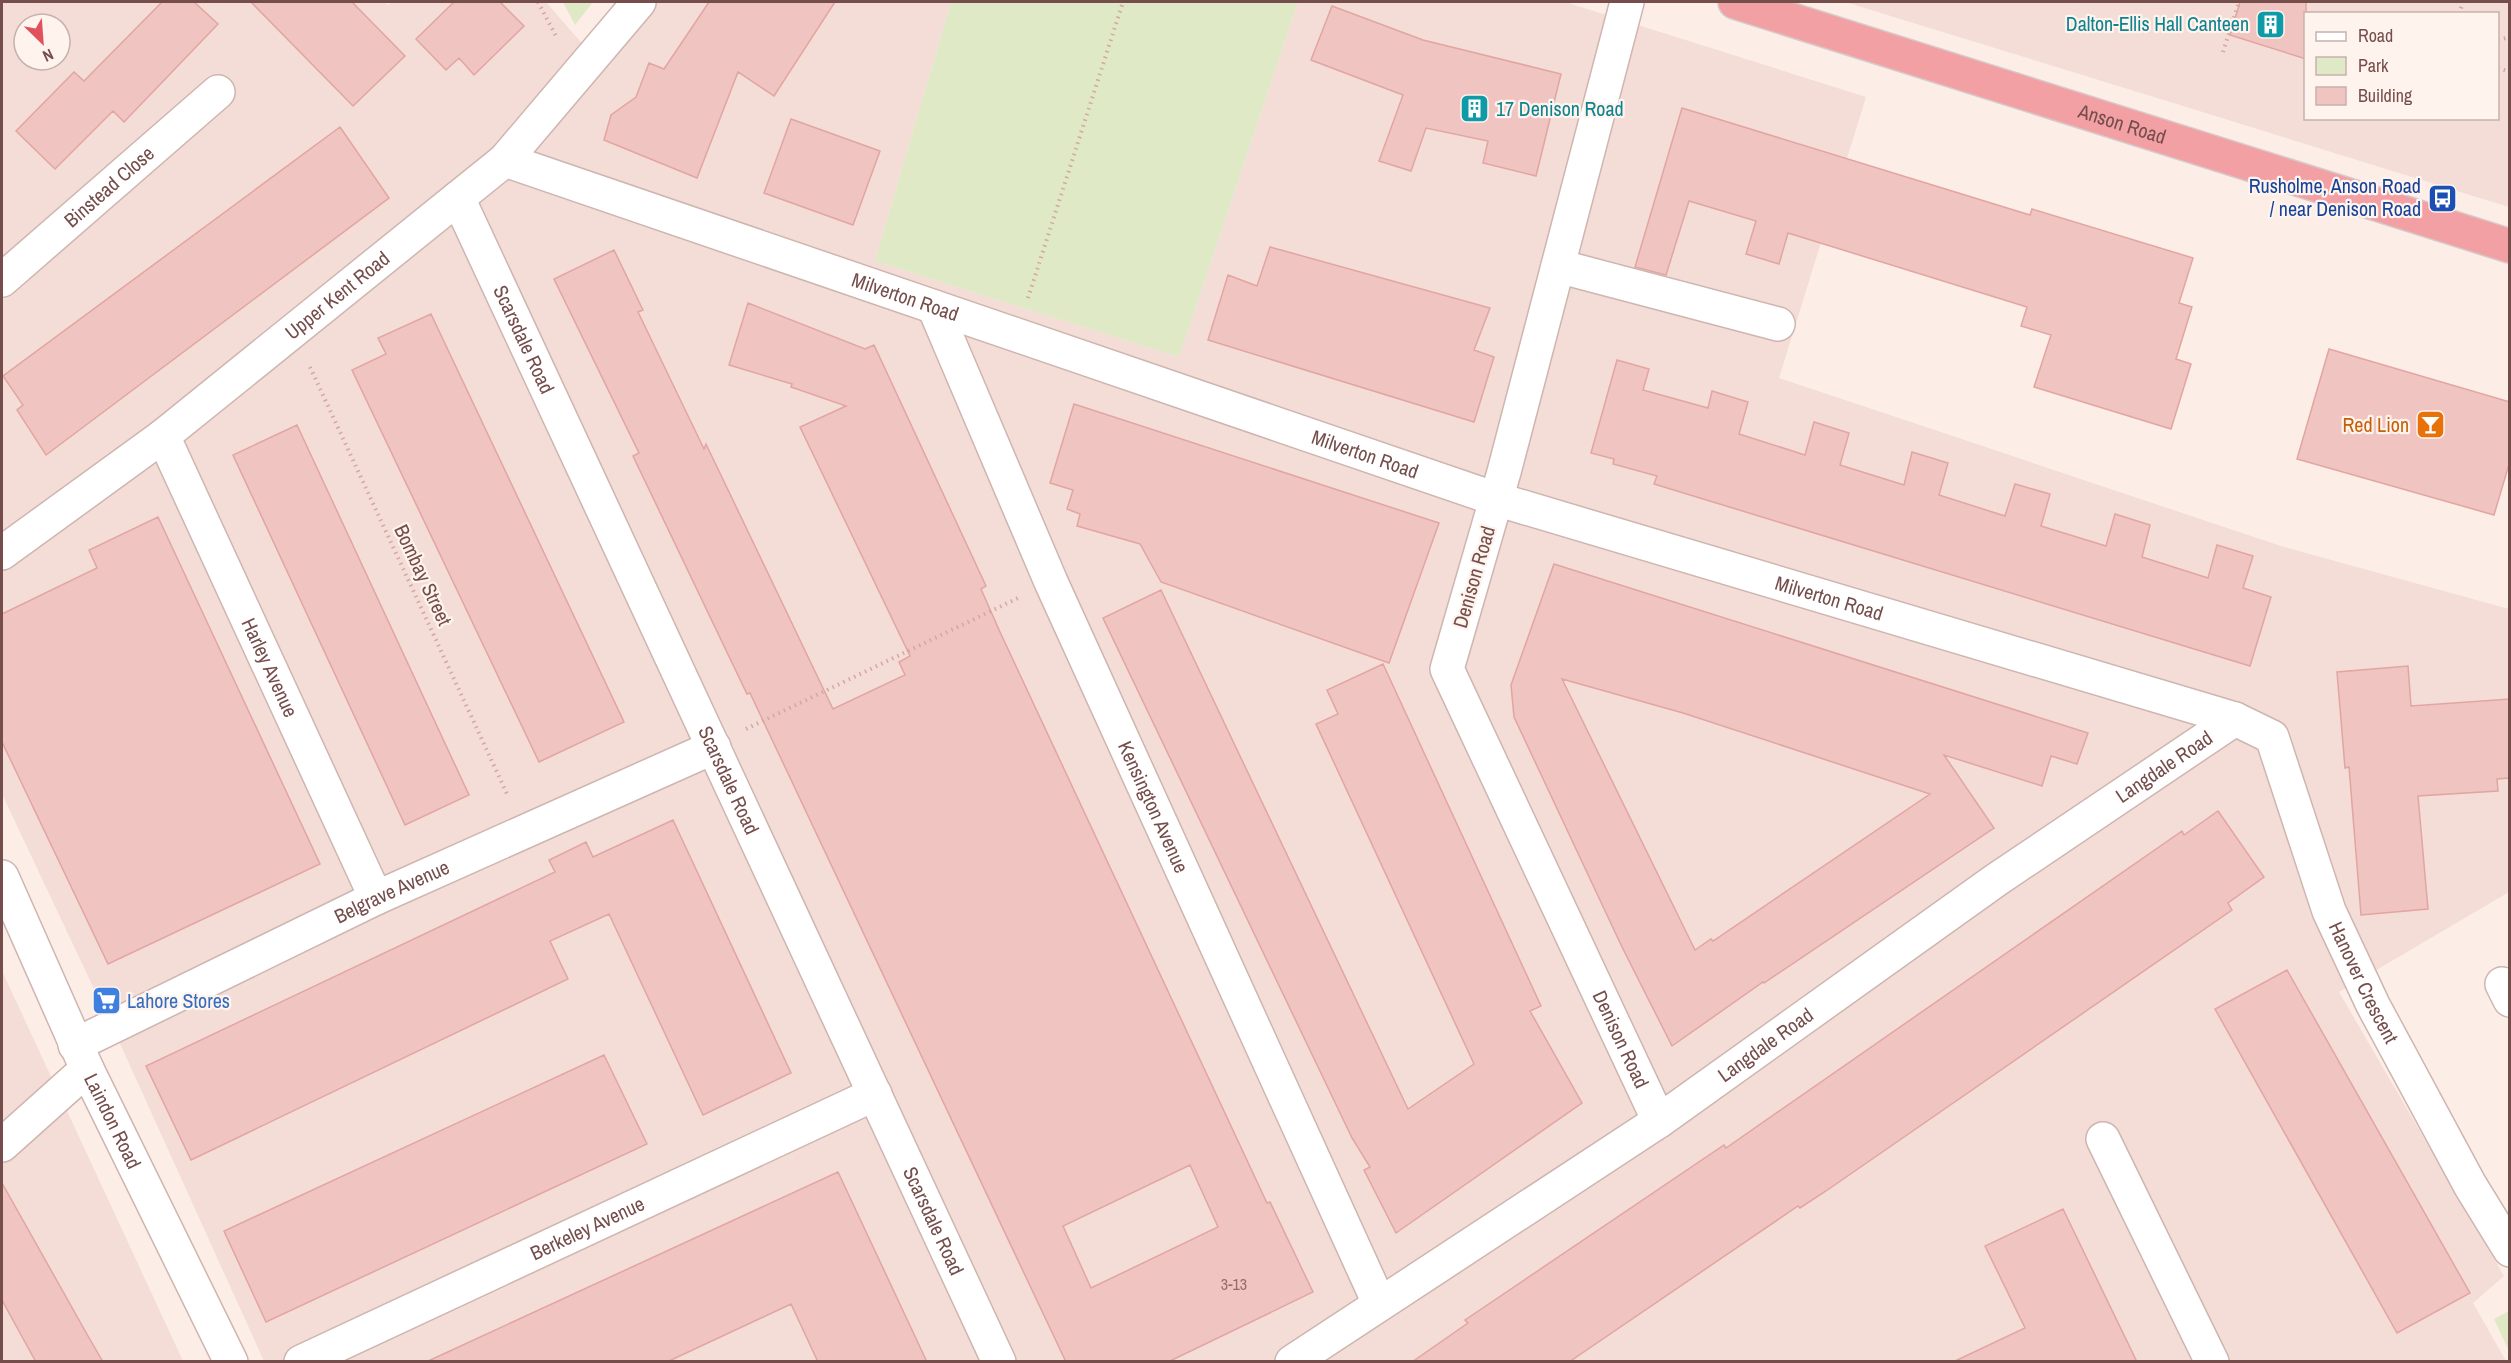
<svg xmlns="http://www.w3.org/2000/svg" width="2511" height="1363" viewBox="0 0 2511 1363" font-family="'Archivo Narrow',sans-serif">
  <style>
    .residential { fill: #f3ddd6; fill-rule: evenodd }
    .green { fill: #dfe9c6 }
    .building { fill: #f0c4c0; stroke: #e2a5a1; stroke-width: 1.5; fill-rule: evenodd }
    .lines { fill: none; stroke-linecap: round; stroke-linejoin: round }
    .minor-casing { stroke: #cfb5b0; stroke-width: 36 }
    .highway-casing { stroke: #d6cac9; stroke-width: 36 }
    .path { stroke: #d5a7a3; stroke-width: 4; stroke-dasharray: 1.5 4.5; stroke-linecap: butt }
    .minor { stroke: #fff; stroke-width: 33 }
    .highway { stroke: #f3a0a4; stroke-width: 33 }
    .labels { text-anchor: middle; stroke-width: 4.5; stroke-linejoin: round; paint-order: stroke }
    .number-label { font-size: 16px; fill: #946c69 }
    .culture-label { font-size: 20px; fill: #0d838f; stroke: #fef3ed; text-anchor: end }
    .street-label { font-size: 20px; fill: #754e4c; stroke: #fef3ed }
    .transit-label { font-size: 20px; fill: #164399; stroke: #fef3ed; text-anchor: end }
    .food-label { font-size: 20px; fill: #c56008; stroke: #fef3ed; text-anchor: end }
    .shop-label { font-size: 20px; fill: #366cbe; stroke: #fef3ed; text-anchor: start }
  </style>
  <rect width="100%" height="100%" fill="#fcede7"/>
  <path class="residential" d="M 2,2 L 384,2 L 388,5 L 392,2 L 546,2 L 585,47 L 617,2 L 951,2 L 875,261 L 1179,357 L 1298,2 L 1565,2 L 1866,97 L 1779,378 L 2281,546 L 2509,609 L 2509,892 L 2339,992 L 2504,1276 L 2473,1303 L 2506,1361 L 264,1361 L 122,1048 L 2,794 ZM 24,24 L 60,24 L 60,60 L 24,60 Z
    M 1845,2 L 2509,2 L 2509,207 L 2154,97 ZM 2306,14 L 2498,14 L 2498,118 L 2306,118 Z
    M 2,971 L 74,1126 L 183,1361 L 2,1361 Z"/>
  <path class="green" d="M 563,2 L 593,2 L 575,25 Z
    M 951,2 L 1298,2 L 1179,357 L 875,261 Z
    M 2509,1311 L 2509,1351 L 2494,1319 Z"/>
  <path class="building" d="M 162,2 L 194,2 L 218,24 L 124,122 L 113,111 L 55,169 L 16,131 L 74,72 L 84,81 Z
    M 251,2 L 352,2 L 405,56 L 353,106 Z
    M 454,2 L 500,2 L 524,26 L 474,75 L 459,58 L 446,70 L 416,39 Z
    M 709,2 L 835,2 L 774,96 L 738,72 L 697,178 L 604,140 L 611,115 L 636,97 L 649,63 L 664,69 Z
    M 2240,2 L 2306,2 L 2306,59 L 2230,35 Z
    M 1332,6 L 1423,40 L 1561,74 L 1536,176 L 1483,163 L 1488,141 L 1426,128 L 1411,171 L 1379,161 L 1403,95 L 1311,60 Z
    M 1682,108 L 2030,215 L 2032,209 L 2193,258 L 2179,303 L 2192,307 L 2176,359 L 2191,364 L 2171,429 L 2034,387 L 2051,335 L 2021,326 L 2027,307 L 1788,233 L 1779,264 L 1746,254 L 1756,221 L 1689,201 L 1666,275 L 1635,267 Z
    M 791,119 L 880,151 L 853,225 L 764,193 Z
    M 340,127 L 389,198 L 46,455 L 17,410 L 23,405 L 3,376 Z
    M 1270,247 L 1490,308 L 1474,350 L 1494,357 L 1474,422 L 1208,340 L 1228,275 L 1257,286 Z
    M 614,250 L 643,310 L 638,312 L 704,449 L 706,444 L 833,709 L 905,675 L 899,662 L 910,656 L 800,427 L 846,406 L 791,387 L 792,384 L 729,365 L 748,303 L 865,349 L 874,345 L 986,586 L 981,589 L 1000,632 L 1267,1203 L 1270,1202 L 1313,1292 L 1168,1362 L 1066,1362 L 750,693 L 747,694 L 633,456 L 639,453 L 554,279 ZM 1190,1165 L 1218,1227 L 1091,1288 L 1063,1226 Z
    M 431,314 L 624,722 L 539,762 L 352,370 L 386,354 L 378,338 Z
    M 2329,349 L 2510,402 L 2510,461 L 2494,515 L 2297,459 Z
    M 1617,360 L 1649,369 L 1643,390 L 1708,408 L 1712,391 L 1748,402 L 1739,434 L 1805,455 L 1814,422 L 1849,433 L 1840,465 L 1904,485 L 1912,452 L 1948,463 L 1939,495 L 2005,516 L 2015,484 L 2050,494 L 2041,526 L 2106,546 L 2115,514 L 2150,525 L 2142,557 L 2208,578 L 2217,545 L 2253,556 L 2243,588 L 2271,597 L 2250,666 L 1654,484 L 1657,476 L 1613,464 L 1614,459 L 1591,453 Z
    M 1074,404 L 1439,523 L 1389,663 L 1161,582 L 1140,544 L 1077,526 L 1080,514 L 1067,509 L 1073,490 L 1050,483 Z
    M 297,425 L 469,795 L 405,825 L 233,455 Z
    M 158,517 L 320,864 L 108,964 L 2,742 L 2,614 L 97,568 L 89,550 Z
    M 1554,564 L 2088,733 L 2077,764 L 2051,756 L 2042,786 L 1944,755 L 1994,828 L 1764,983 L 1763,982 L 1672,1046 L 1622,947 L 1514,717 L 1511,685 ZM 1562,679 L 1683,713 L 1930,794 L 1713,941 L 1711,939 L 1695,950 Z
    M 1161,590 L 1408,1109 L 1474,1064 L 1316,724 L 1338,714 L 1327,690 L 1383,664 L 1541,1006 L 1530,1011 L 1582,1103 L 1396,1233 L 1364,1170 L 1370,1167 L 1352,1138 L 1103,618 Z
    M 2408,666 L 2411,706 L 2510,699 L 2510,778 L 2497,779 L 2498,791 L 2418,796 L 2428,909 L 2361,915 L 2349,767 L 2345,768 L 2337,672 Z
    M 2218,811 L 2264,877 L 2228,903 L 2232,910 L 1826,1191 L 1800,1208 L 1798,1206 L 1569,1362 L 1412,1362 L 1468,1323 L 1465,1320 L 1724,1145 L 1726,1148 L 2182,831 L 2184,835 Z
    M 673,820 L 791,1073 L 703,1115 L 609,914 L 550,941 L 568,979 L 191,1160 L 146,1066 L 555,872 L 549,860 L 586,842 L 593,857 Z
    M 2287,970 L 2470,1293 L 2397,1333 L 2215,1009 Z
    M 604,1055 L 647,1144 L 266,1322 L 224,1231 Z
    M 838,1172 L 927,1362 L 818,1362 L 791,1304 L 667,1362 L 426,1362 Z
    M 2,1183 L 88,1336 L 103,1362 L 36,1362 L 15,1324 L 2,1300 Z
    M 2063,1209 L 2137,1362 L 1953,1362 L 2025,1328 L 1985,1246 Z"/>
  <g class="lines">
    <defs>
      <g id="minor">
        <path id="s1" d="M 1627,2 L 1504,472 L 1447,669 L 1659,1121"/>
        <path id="s2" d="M 505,160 L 1496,499 L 2235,719 L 2272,737 L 2329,911 L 2373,1005 L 2470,1185 L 2510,1250"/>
        <path id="s3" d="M 458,198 L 999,1362"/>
        <path d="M 1558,266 L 1778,324"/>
        <path id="s4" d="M 2,280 L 218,92"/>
        <path id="s5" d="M 934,307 L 1051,582 L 1379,1303"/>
        <path id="s6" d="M 163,436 L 376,898"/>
        <path id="s7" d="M 2,553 L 163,436 L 505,160 L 639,2"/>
        <path id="s8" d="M 2,877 L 87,1069 L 231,1362"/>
        <path d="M 2502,984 L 2510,1000"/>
        <path id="s9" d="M 75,1045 L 376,898 L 714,747"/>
        <path d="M 2103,1139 L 2212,1362"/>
        <path d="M 2,1145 L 87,1069"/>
        <path id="s10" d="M 301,1362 L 875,1094"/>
        <path id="s11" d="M 1292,1362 L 1659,1121 L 1996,880 L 2235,719"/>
      </g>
      <g id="highway">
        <path id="s12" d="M 1735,2 L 2510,246"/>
      </g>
    </defs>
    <use href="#minor" class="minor-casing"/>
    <use href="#highway" class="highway-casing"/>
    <path class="path" d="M 538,2 L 557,38
      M 2459,14 L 2463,2
      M 2498,40 L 2510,37
      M 2223,52 L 2239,2
      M 2498,68 L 2510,72
      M 1028,298 L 1123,2
      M 310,367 L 508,796
      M 746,729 L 1018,598"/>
    <use href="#minor" class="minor"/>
    <use href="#highway" class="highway"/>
  </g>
  <defs>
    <symbol id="building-square" viewBox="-11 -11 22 22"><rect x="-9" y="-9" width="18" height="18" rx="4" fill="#0f9aa8" stroke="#fef3ed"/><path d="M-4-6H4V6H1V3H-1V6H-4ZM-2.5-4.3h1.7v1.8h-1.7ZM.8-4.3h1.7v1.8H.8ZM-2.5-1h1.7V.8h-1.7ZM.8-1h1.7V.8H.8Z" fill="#fff"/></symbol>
    <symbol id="bus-square" viewBox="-11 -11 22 22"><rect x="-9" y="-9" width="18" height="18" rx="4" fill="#1a4fb4" stroke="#fef3ed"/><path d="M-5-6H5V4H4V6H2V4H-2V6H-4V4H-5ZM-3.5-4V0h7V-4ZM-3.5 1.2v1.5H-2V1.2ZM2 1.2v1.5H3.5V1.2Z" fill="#fff"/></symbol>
    <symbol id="bar-square" viewBox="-11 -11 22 22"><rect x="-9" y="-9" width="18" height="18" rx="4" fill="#e8710a" stroke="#fef3ed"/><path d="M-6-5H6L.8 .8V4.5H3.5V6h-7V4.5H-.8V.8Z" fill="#fff"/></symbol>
    <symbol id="supermarket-square" viewBox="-11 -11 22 22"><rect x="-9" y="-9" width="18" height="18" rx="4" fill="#3f7fe0" stroke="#fef3ed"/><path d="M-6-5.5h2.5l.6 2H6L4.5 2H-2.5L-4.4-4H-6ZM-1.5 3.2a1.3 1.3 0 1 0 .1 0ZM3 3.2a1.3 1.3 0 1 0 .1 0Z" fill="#fff"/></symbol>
  </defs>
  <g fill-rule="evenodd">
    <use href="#building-square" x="2254" y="8" width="33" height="33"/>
    <use href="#building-square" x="1458" y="92" width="33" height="33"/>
    <use href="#bus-square" x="2426" y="182" width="33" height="33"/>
    <use href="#bar-square" x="2414" y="408" width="33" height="33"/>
    <use href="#supermarket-square" x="90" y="984" width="33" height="33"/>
  </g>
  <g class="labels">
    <g class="number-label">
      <text x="1234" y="1290">3-13</text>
    </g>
    <g class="culture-label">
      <text x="2249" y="31">Dalton-Ellis Hall Canteen</text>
      <text x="1496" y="116" text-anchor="start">17 Denison Road</text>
    </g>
    <g class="street-label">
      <text dy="7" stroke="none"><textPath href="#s12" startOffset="406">Anson Road</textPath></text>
      <text dy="7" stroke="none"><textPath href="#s4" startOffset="142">Binstead Close</textPath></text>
      <text dy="7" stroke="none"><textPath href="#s7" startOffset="423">Upper Kent Road</textPath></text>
      <text dy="7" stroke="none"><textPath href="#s2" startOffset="423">Milverton Road</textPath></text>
      <text dy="7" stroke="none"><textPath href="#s3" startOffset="156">Scarsdale Road</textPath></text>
      <text dy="7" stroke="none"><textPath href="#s2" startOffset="909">Milverton Road</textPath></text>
      <text transform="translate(423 575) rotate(65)" y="7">Bombay Street</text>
      <text transform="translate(1474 577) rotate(-74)" y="7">Denison Road</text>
      <text dy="7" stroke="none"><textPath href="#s2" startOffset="1395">Milverton Road</textPath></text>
      <text dy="7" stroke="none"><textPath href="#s6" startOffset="255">Harley Avenue</textPath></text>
      <text dy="7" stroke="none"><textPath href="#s11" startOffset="1056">Langdale Road</textPath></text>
      <text dy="7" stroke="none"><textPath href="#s3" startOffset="642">Scarsdale Road</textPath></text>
      <text dy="7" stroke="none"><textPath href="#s5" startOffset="546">Kensington Avenue</textPath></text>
      <text dy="7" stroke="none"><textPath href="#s9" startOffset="352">Belgrave Avenue</textPath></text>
      <text dy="7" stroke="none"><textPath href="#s2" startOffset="2122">Hanover Crescent</textPath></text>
      <text dy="7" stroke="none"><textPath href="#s1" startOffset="1100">Denison Road</textPath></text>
      <text dy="7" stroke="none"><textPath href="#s11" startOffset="570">Langdale Road</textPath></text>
      <text dy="7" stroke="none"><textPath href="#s8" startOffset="268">Laindon Road</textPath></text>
      <text dy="7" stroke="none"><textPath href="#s3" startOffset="1128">Scarsdale Road</textPath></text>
      <text dy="7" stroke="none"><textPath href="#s10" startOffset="316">Berkeley Avenue</textPath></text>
    </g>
    <g class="transit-label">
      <text x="2421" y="193">Rusholme, Anson Road<tspan x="2421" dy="23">/ near Denison Road</tspan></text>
    </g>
    <g class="food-label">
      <text x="2409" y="432">Red Lion</text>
    </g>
    <g class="shop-label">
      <text x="127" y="1008">Lahore Stores</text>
    </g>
  </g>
  <rect width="2511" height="1363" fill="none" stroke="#754e4c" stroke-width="6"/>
  <rect x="2304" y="12" width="195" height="108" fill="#fef3ed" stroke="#c7b1ad" stroke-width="1.5"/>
  <rect x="2316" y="32" width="30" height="9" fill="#ffffff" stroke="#c7b1ad" stroke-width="1.5"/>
  <text x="2358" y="42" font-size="18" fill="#754e4c">Road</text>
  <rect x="2316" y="57" width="30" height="18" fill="#dfe9c6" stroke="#c7b1ad" stroke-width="1.5"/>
  <text x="2358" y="72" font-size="18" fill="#754e4c">Park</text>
  <rect x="2316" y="87" width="30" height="18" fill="#f0c4c0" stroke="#c7b1ad" stroke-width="1.5"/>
  <text x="2358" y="102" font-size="18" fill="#754e4c">Building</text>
  <g transform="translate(42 42) rotate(155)"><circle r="28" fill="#fef3ed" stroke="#c7b1ad" stroke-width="1.5"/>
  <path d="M0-4.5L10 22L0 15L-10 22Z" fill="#e1515d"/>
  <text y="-9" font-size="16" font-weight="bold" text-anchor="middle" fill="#754e4c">N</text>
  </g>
</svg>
